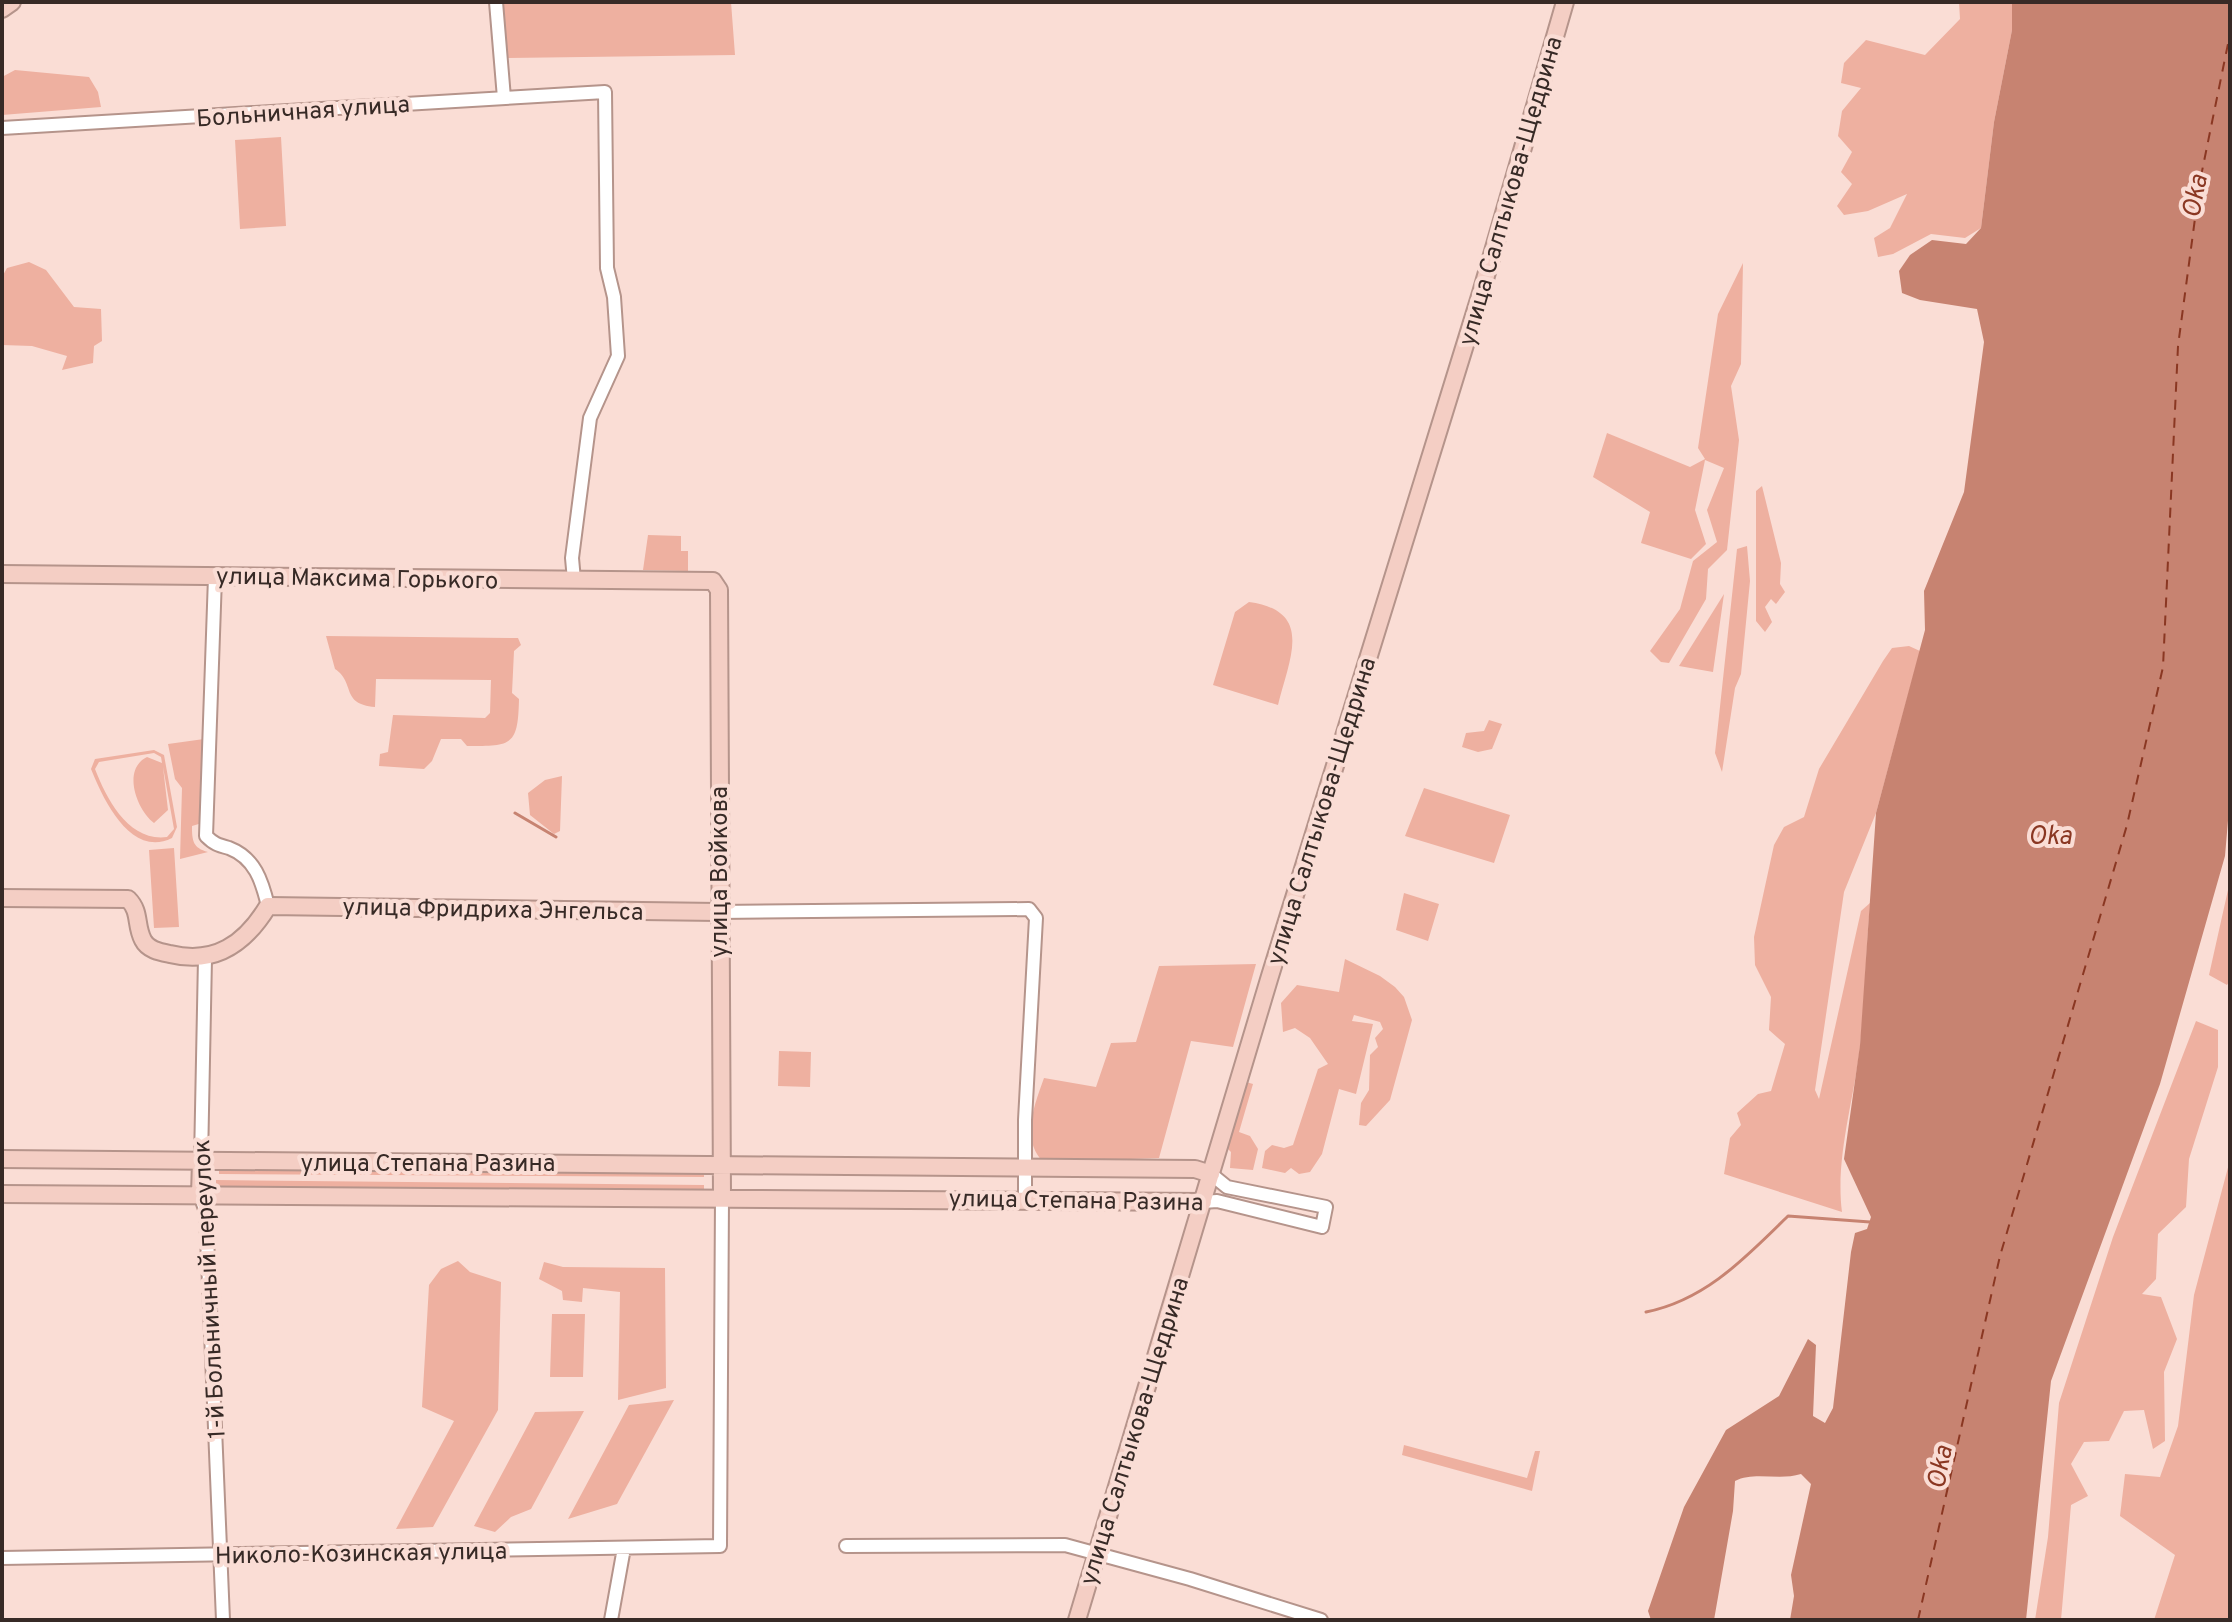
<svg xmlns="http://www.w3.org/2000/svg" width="2232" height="1622" viewBox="0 0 2232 1622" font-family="Overpass,sans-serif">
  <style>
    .green { fill: #eeb0a0; fill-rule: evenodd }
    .water { fill: #c78371 }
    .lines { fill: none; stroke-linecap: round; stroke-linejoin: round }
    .stream { stroke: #c78371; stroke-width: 3 }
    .ferry { stroke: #8a3722; stroke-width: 2; stroke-dasharray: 10 8; stroke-linecap: butt }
    .street-casing { stroke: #b5948b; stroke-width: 16 }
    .secondary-casing { stroke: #b5948b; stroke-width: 20 }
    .street { stroke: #fff; stroke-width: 12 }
    .secondary { stroke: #f4cec4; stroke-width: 16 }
    .labels { text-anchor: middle; stroke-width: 8; stroke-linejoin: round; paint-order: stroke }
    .street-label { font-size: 24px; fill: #372a26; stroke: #faddd5 }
    .water-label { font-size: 26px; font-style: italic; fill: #8a3722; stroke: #faddd5 }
  </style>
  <rect width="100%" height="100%" fill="#faddd5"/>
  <path class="green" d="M 503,2 L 731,2 L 735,55 L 508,58 Z
    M 1959,2 L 2012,2 L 2012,30 L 1994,122 L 1981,228 L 1965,238 L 1931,234 L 1893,254 L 1878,257 L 1874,238 L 1890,228 L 1907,194 L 1868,211 L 1844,215 L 1837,206 L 1852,184 L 1841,172 L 1852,152 L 1838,136 L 1842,111 L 1861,88 L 1841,83 L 1844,63 L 1866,40 L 1925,55 L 1960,19 Z
    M 15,70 L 89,77 L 98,92 L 101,107 L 2,115 L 2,77 Z
    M 281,137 L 286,226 L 240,229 L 235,140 Z
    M 29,262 L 46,270 L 74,307 L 101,309 L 102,341 L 94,346 L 93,363 L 62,370 L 67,356 L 32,346 L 2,345 L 2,277 L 7,268 Z
    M 1743,263 L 1741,364 L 1731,386 L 1739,440 L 1727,550 L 1708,569 L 1706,599 L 1669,663 L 1661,662 L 1650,651 L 1680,609 L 1693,561 L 1717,542 L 1707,510 L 1724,468 L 1705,460 L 1695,510 L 1706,544 L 1691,559 L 1641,543 L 1650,512 L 1593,477 L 1607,433 L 1690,467 L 1705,459 L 1698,448 L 1718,314 Z
    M 1762,486 L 1781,563 L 1780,584 L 1785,592 L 1776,604 L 1771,599 L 1765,607 L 1772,622 L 1765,632 L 1756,621 L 1756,491 Z
    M 648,535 L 681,536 L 681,551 L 688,551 L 688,571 L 643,570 Z
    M 1747,546 L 1750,581 L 1741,674 L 1735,688 L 1722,772 L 1715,753 L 1737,549 Z
    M 1724,594 L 1713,672 L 1679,666 Z
    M 1249,602 C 1315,611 1289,659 1278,705 L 1213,685 L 1235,612 Z
    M 326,636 L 518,638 L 521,645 L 514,651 L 512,693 L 519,699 C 518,746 512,746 467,746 L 461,739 L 441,739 L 432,761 L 424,769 L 379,766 L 380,754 L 388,752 L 393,715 L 485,718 L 490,713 L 491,680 L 376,679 L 375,707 C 340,704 356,683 335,669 Z
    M 1909,646 L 1920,651 L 1876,813 L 1844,892 L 1815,1090 L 1819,1099 L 1861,911 L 1870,903 C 1866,951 1865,999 1860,1046 C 1854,1101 1835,1158 1842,1212 L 1724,1174 L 1730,1138 L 1741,1125 L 1737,1113 L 1758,1094 L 1771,1091 L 1785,1044 L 1769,1030 L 1771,997 L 1755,965 L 1754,937 L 1774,845 L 1784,827 L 1804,817 L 1819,769 L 1883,661 L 1892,648 Z
    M 1489,720 L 1502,724 L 1492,749 L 1478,752 L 1462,747 L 1466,733 L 1484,731 Z
    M 204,739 L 202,823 L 192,826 C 192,841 193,848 208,852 L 180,859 L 182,788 L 175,779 L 168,744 Z
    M 154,750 L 164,755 L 177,827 L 172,838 C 131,859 103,799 91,769 L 95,759 ZM 154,753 L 161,757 L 162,763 L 147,757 C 122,769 136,809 154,823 L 168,810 L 163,767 L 174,829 L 167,837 C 129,842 107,800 95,769 L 99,762 Z
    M 562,776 L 560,831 L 554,834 L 530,815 L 528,793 L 545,780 Z
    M 1424,788 L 1510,815 L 1494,863 L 1405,836 Z
    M 174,848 L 179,927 L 154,928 L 149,850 Z
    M 2230,881 L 2230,980 L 2227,985 L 2209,975 Z
    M 1404,893 L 1439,904 L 1428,941 L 1396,930 Z
    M 1345,959 L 1380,976 L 1395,987 L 1404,997 L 1412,1020 L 1390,1100 L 1366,1126 L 1359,1125 L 1361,1103 L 1369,1090 L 1370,1055 L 1378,1047 L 1375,1038 L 1383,1029 L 1380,1022 L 1354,1015 L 1352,1021 L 1373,1024 L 1356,1094 L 1339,1089 L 1322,1154 L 1310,1172 L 1299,1174 L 1291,1168 L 1285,1173 L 1262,1168 L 1265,1151 L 1272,1145 L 1284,1148 L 1293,1145 L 1318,1069 L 1328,1064 L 1310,1038 L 1295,1028 L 1283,1032 L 1281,1003 L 1297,985 L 1339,992 Z
    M 1256,964 L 1233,1047 L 1191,1041 L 1159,1158 L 1043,1162 C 1020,1138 1035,1104 1044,1078 L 1096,1087 L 1111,1043 L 1136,1042 L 1159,966 Z
    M 2196,1021 L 2218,1030 L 2218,1067 L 2189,1159 L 2186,1207 L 2158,1234 L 2156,1279 L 2142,1294 L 2161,1297 L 2177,1339 L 2164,1372 L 2165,1441 L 2153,1449 L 2144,1410 L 2124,1411 L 2109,1441 L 2084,1442 L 2071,1464 L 2088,1496 L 2071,1505 L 2061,1620 L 2035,1620 L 2048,1537 L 2059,1403 L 2113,1237 Z
    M 779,1051 L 811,1052 L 810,1087 L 778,1086 Z
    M 1246,1082 L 1253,1084 L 1239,1132 L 1250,1136 L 1258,1149 L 1253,1170 L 1230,1168 L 1231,1152 L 1226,1147 Z
    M 2230,1160 L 2230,1620 L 2154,1620 L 2175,1555 L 2120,1516 L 2125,1474 L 2160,1477 L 2178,1426 L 2194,1295 Z
    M 219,1164 L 704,1169 L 704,1177 L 219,1174 Z
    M 216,1180 L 704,1185 L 704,1192 L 216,1189 Z
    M 458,1261 L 470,1272 L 501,1282 L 498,1410 L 433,1527 L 396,1529 L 454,1421 L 422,1407 L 429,1285 L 441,1269 Z
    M 544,1262 L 563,1267 L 665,1268 L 666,1388 L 618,1400 L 620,1292 L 583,1288 L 582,1302 L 563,1300 L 562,1291 L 539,1279 Z
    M 552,1314 L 585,1314 L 583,1377 L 550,1377 Z
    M 674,1400 L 617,1504 L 568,1519 L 629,1405 Z
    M 584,1411 L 531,1509 L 511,1517 L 495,1532 L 474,1526 L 535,1412 Z
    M 1404,1445 L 1527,1478 L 1535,1451 L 1540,1451 L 1532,1491 L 1402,1455 Z"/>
  <path class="water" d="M 2012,2 L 2230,2 L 2230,797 L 2225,856 L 2160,1084 L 2051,1381 L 2026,1620 L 1790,1620 L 1794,1596 L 1791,1575 L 1811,1484 L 1801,1474 C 1779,1481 1754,1471 1735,1481 L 1733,1511 L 1714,1620 L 1651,1620 L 1648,1611 L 1684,1507 L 1726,1430 L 1779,1396 L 1808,1339 L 1816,1345 L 1813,1416 L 1825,1423 L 1833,1408 L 1851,1252 L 1855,1233 L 1867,1229 L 1871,1217 L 1844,1159 L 1860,1045 L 1876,813 L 1925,630 L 1924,591 L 1964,492 L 1984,342 L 1977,309 L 1920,300 L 1902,293 L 1899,271 L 1910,255 L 1932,240 L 1966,244 L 1981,228 L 1994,122 L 2012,30 Z"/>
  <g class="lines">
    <path class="stream" d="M 515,813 L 556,837
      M 1646,1312 C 1706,1300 1746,1257 1788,1216 L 1870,1222"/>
    <path class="ferry" d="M 1918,1620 L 2000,1256 L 2127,825 L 2163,667 L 2178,346 L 2200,181 L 2230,34"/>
    <defs>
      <path id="street" d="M 496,2 L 504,98
        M 2,128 L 605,92 L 607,268 L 614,297 L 618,356 L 590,418 L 572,558 L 574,580
        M 215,577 L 206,836 C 214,844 218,845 229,848 C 255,858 262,881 268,906
        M 718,912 L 1029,909 L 1036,918 L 1025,1120 L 1025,1199
        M 201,1161 L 205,958
        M 200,1195 L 206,1212 L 223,1620
        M 1203,1202 L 1217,1201 L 1322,1227 L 1326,1207 L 1227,1187 L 1211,1174
        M 846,1546 L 1065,1545 L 1190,1579 L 1321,1620
        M 2,1558 L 720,1546 L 722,1197
        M 611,1620 L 624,1548"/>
      <path id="secondary" d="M 2,9 L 12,2
        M 2,574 L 713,581 L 719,590 L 722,1197
        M 2,898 L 128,899 C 141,912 135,925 143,940 C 148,950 160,952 170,954 C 215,965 245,944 268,906 L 718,912
        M 2,1159 L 1195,1169 L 1211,1174
        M 2,1194 L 1203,1202
        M 200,1195 L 201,1161
        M 1077,1620 L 1270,976 L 1481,293 L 1565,2"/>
    </defs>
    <use href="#street" class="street-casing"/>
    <use href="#secondary" class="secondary-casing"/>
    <use href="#street" class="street"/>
    <use href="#secondary" class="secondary"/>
  </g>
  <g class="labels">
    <g class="street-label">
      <text transform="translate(303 111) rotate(-4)" y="8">Больничная улица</text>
      <text transform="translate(1510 191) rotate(-74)" y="8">улица Салтыкова-Щедрина</text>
      <text transform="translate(357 578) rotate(1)" y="8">улица Максима Горького</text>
      <text transform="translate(1321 811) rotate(-73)" y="8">улица Салтыкова-Щедрина</text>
      <text transform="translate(719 872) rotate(-90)" y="8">улица Войкова</text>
      <text transform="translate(493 909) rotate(1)" y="8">улица Фридриха Энгельса</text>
      <text x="428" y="1171">улица Степана Разина</text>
      <text transform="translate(1076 1200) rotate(1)" y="8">улица Степана Разина</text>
      <text transform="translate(209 1289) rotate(-93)" y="8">1-й Больничный переулок</text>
      <text transform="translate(1134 1431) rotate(-73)" y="8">улица Салтыкова-Щедрина</text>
      <text transform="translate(361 1553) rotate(-1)" y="8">Николо-Козинская улица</text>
    </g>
    <g class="water-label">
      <text transform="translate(2194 196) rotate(-79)" y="9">Oka</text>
      <text x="2050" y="844">Oka</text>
      <text transform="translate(1939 1467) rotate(-79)" y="9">Oka</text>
    </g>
  </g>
  <rect width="2232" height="1622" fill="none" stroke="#372a26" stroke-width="8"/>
</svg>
